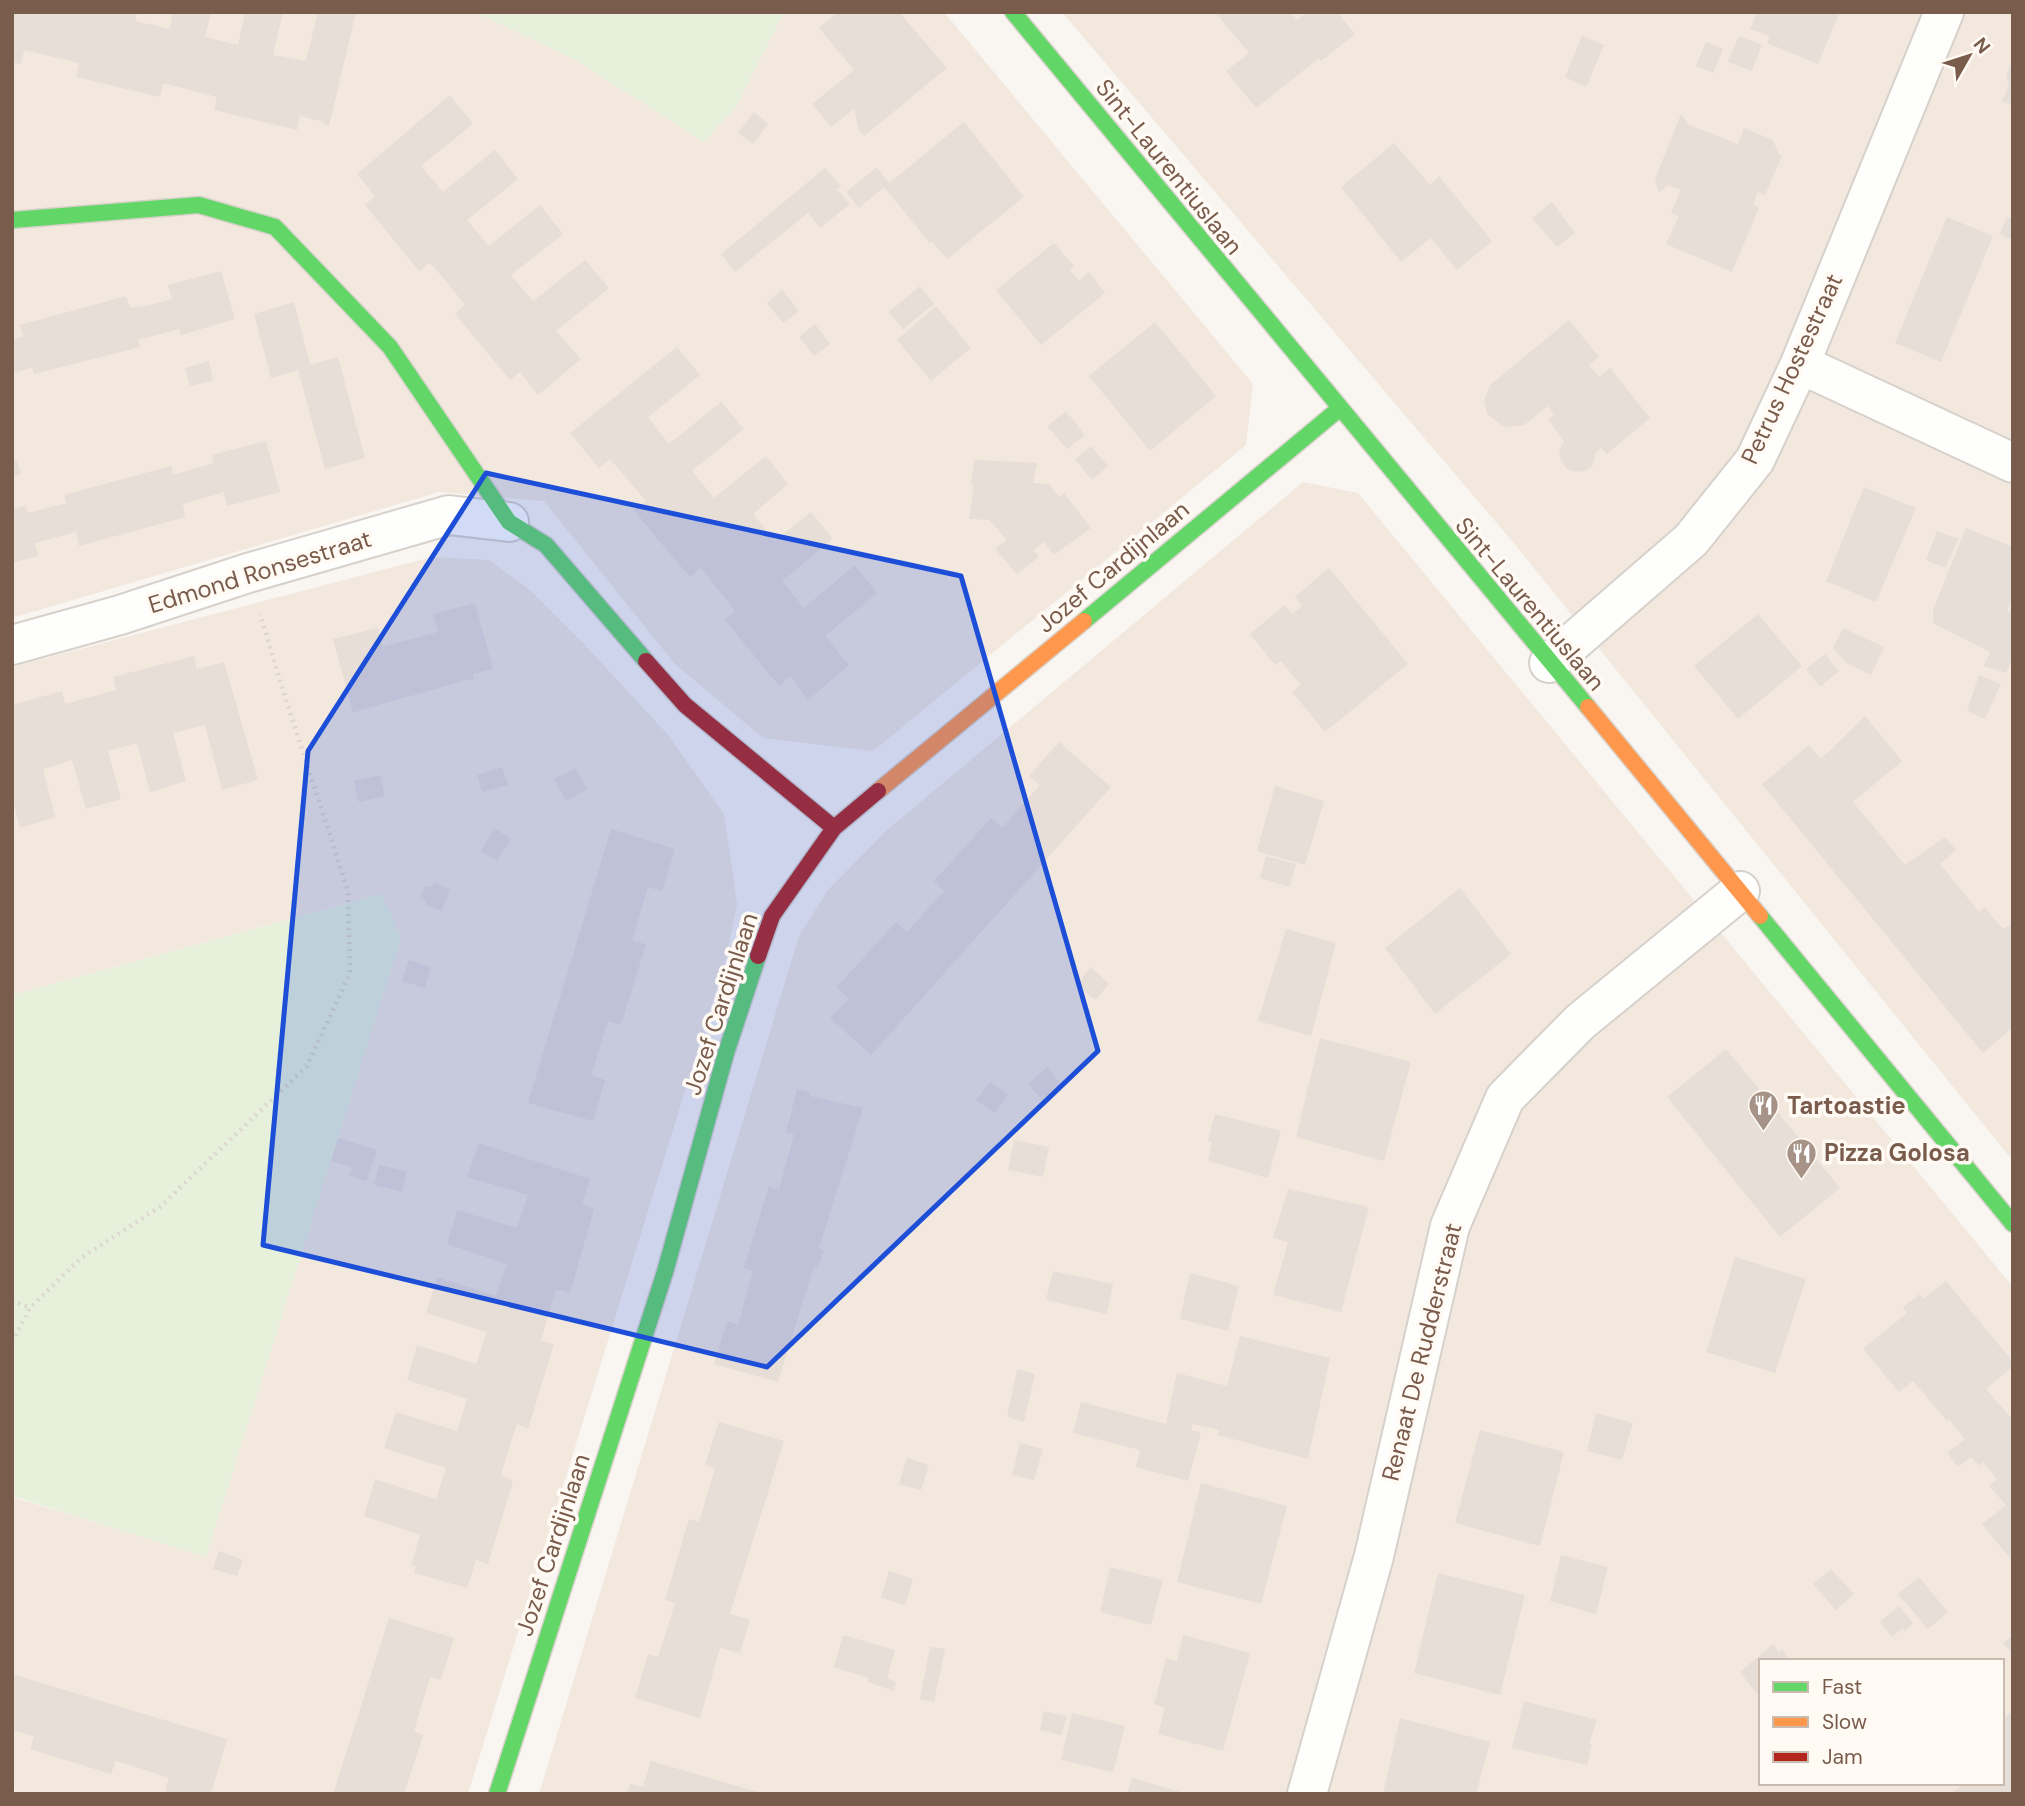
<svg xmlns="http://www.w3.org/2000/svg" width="2025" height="1806" viewBox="0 0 2025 1806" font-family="'DM Sans',sans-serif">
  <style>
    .residential { fill: #f2e8de; fill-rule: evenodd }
    .green { fill: #e7f0db }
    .building { fill: #e6ded7 }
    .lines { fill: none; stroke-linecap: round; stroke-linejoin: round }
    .street-casing { stroke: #d7d1cb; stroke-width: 42 }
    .fast-casing { stroke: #d9d2cb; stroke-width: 19 }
    .slow-casing { stroke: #d9d2cb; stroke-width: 19 }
    .jam-casing { stroke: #d9d2cb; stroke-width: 19 }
    .path { stroke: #dcd5d0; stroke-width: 4.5; stroke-dasharray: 2 5; stroke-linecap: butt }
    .street { stroke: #fefefd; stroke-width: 38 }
    .fast { stroke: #63d668; stroke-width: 16 }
    .slow { stroke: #ff974d; stroke-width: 16 }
    .jam { stroke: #b3261e; stroke-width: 16 }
    .marked { fill: #1d4ed8; fill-opacity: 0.2; stroke: #1d4ed8; stroke-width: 5; stroke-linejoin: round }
    .labels { text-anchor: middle; stroke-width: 7; stroke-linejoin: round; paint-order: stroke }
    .street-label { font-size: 24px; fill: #7a5c4d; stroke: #fffaf3 }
    .poi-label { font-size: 24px; font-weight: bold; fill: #7a5c4d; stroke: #fffaf3; text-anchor: start }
  </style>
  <rect width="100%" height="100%" fill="#f9f5f0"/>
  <path class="residential" d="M 12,12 L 475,12 L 572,58 L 736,107 L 784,12 L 944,12 L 1253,384 L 1246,445 L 873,751 L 763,738 L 674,663 L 544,501 L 439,492 L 12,618 Z
    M 1062,12 L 2013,12 L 2013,1161 L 1517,547 Z
    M 1303,482 L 1358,493 L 2013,1287 L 2013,1794 L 539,1794 L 799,936 L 828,890 L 886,831 ZM 1761,1661 L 2002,1661 L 2002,1783 L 1761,1783 Z
    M 432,557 L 489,560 L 530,590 L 585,645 L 668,735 L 724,814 L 737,904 L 726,958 L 468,1794 L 24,1794 L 12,1790 L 12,1497 L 206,1556 L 401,938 L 381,894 L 12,995 L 12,667 Z"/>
  <path class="green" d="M 475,12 L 784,12 L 736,107 L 704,142 L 572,58 Z
    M 382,894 L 401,938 L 206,1557 L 12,1496 L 12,995 Z"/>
  <path class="building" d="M 12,12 L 137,12 L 135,21 L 170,29 L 173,12 L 211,12 L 205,37 L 238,45 L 245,12 L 283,12 L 273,55 L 306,61 L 318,12 L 356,12 L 329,126 L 324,124 L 324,122 L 300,116 L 297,130 L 214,110 L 217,97 L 163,83 L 160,97 L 76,77 L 79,63 L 54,57 L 24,50 L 21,64 L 12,62 Z
    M 838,12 L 899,12 L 947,68 L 864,136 L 859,130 L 854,109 L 831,127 L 812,104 L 854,70 L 819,28 Z
    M 1215,12 L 1290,12 L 1297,20 L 1307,12 L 1337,12 L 1355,34 L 1321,61 L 1319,58 L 1256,108 L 1226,71 L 1249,53 Z
    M 1757,12 L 1840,12 L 1818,64 L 1767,43 L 1770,36 L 1750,29 Z
    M 1582,36 L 1604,45 L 1586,87 L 1565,77 Z
    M 1739,36 L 1762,45 L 1752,71 L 1728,62 Z
    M 1706,42 L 1723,49 L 1713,73 L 1696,66 Z
    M 2013,65 L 2013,105 L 2002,101 L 2009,85 L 2006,77 L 2010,66 Z
    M 450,95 L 473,124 L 421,166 L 443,192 L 495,150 L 518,179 L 467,220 L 489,246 L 540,205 L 563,234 L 511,275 L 533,301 L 585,260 L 609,288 L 556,331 L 581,359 L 538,395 L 520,372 L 510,380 L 455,314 L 465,305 L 446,281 L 430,263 L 419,271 L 365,205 L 375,196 L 357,174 Z
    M 754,112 L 768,124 L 753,144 L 738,133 Z
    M 1681,114 L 1689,125 L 1738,144 L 1744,128 L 1773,140 L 1779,155 L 1782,156 L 1765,195 L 1758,192 L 1753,205 L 1759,208 L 1732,272 L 1666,244 L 1679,216 L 1671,213 L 1681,190 L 1668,185 L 1659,193 L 1655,179 Z
    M 964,122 L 1024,197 L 947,259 L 932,241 L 930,243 L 884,187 L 859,208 L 846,192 L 877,167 L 889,183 Z
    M 1394,143 L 1430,185 L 1439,176 L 1492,241 L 1457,270 L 1431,238 L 1401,262 L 1341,187 Z
    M 825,168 L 841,186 L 837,189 L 850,204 L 820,228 L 808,213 L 735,272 L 721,254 Z
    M 1552,202 L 1575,233 L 1557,247 L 1532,218 Z
    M 1947,217 L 1993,236 L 1941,362 L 1895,343 Z
    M 2007,217 L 2013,220 L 2013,240 L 2000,234 Z
    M 1054,243 L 1074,266 L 1070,270 L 1079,281 L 1089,272 L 1105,293 L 1041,345 L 996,290 Z
    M 221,271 L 235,319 L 181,335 L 179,329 L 138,340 L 140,347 L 34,374 L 32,368 L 12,373 L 12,340 L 23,337 L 20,325 L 126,296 L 130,308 L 150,305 L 172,299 L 168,285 Z
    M 920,286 L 934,304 L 903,329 L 889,312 Z
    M 782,289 L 799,311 L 783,323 L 767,303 Z
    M 294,302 L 310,365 L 338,357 L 365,458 L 325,469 L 298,370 L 271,378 L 254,314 Z
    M 936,306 L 971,348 L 931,381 L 897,340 Z
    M 1569,320 L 1599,357 L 1589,365 L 1599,377 L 1610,368 L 1650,418 L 1607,454 L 1601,448 L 1596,452 L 1593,465 L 1587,470 L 1578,472 L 1567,469 L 1561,461 L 1559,450 L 1564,441 L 1548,420 L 1554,414 L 1548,406 L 1524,425 L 1505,427 L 1500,424 L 1487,414 L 1484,400 L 1490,385 Z
    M 1155,322 L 1216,396 L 1150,451 L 1089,376 Z
    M 815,324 L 830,344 L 814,356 L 799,337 Z
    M 677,347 L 700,375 L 648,417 L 669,444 L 721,402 L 744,429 L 692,471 L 714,498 L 766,456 L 788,484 L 753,514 L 775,541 L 811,512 L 833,539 L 782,581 L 804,608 L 855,565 L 877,593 L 825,636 L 849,665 L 808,700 L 791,676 L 779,686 L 725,620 L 735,611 L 701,568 L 690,577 L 660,542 L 634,510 L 646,501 L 610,459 L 599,468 L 570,433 Z
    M 209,361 L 213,381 L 190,386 L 185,368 Z
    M 1066,411 L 1085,435 L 1067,449 L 1047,426 Z
    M 266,441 L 280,492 L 227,506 L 224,492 L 183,504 L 185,517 L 79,546 L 76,532 L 35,543 L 38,556 L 12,563 L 12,509 L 25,506 L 28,513 L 67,503 L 64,495 L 171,466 L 173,475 L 214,463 L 212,455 Z
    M 1091,446 L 1108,466 L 1092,480 L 1075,459 Z
    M 17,460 L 21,474 L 12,477 L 12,461 Z
    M 974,460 L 1037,463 L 1033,483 L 1049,484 L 1059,497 L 1064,493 L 1091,528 L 1054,555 L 1044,542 L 1033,550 L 1039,557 L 1017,574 L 995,549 L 1007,540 L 989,520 L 969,519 L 974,485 L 971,485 Z
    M 1864,487 L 1916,508 L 1876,602 L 1826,581 Z
    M 1966,528 L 2013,547 L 2013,597 L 2007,611 L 2013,613 L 2013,656 L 2006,673 L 1984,666 L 1990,652 L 1933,623 L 1933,610 Z
    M 1937,531 L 1958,539 L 1945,568 L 1926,560 Z
    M 1329,568 L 1408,664 L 1325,732 L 1292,692 L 1301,685 L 1281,661 L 1275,665 L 1250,634 L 1285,605 L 1292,614 L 1302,606 L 1295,597 Z
    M 475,603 L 493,669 L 473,674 L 474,681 L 472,681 L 471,679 L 357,711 L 357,712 L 353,713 L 333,639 L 378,628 L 383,647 L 438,632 L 433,614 Z
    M 1758,614 L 1802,666 L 1738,719 L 1694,666 Z
    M 1843,628 L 1884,647 L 1871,675 L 1846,663 L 1833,648 Z
    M 1825,654 L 1839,671 L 1820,687 L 1806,669 Z
    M 194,656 L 197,669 L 224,662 L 258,780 L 222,790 L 205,725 L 173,733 L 186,781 L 150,792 L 137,743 L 108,751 L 121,799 L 86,809 L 72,760 L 43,769 L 55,817 L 20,828 L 12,797 L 12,705 L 62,691 L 65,704 L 116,690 L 113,677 Z
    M 1979,675 L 2001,684 L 1985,719 L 1967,711 Z
    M 1865,716 L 1902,761 L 1853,802 L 1905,865 L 1945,837 L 1956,850 L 1940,864 L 1979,912 L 1984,907 L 2003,929 L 2013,923 L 2013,1027 L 1983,1053 L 1762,784 L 1809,745 L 1821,759 Z
    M 1059,742 L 1111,787 L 871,1055 L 830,1018 L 849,999 L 837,987 L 896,922 L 907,932 L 944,891 L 934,881 L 991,818 L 1002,828 L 1040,785 L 1029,776 Z
    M 502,767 L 508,785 L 482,792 L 477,775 Z
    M 576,768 L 587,789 L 566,801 L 554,779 Z
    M 380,775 L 385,796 L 359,802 L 354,781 Z
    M 1275,786 L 1324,801 L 1305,865 L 1257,851 Z
    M 494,828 L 511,839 L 497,861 L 481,851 Z
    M 611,829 L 675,849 L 662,891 L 648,887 L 632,941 L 646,944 L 621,1025 L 608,1021 L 591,1075 L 605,1080 L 593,1121 L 528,1103 Z
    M 1266,856 L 1296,864 L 1290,887 L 1260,878 Z
    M 434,883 L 450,889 L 442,911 L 425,905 L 427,900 L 420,898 L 425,886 L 432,887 Z
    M 1460,888 L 1511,954 L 1435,1014 L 1385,948 Z
    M 1286,929 L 1336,943 L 1311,1036 L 1258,1021 Z
    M 409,960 L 431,967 L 425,988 L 402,981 Z
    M 1091,967 L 1109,984 L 1095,1000 L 1076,985 Z
    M 1320,1038 L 1411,1062 L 1384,1161 L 1296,1137 Z
    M 1726,1049 L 1840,1188 L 1780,1237 L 1667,1097 Z
    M 1047,1067 L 1061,1084 L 1042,1100 L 1028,1084 Z
    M 990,1082 L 1008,1095 L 995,1113 L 976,1100 Z
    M 797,1089 L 810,1092 L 810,1096 L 863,1108 L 819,1248 L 824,1250 L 818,1267 L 814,1266 L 778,1382 L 714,1364 L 727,1321 L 738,1325 L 753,1271 L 744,1268 L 769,1186 L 779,1190 L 794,1134 L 786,1133 Z
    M 1215,1114 L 1281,1131 L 1268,1178 L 1208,1161 L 1212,1142 L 1208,1140 Z
    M 338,1138 L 377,1150 L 366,1181 L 349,1176 L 352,1167 L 331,1161 Z
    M 1014,1140 L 1049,1147 L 1043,1177 L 1008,1170 Z
    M 479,1143 L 590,1179 L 582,1204 L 594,1209 L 570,1293 L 556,1289 L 541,1341 L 554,1344 L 528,1429 L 517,1424 L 509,1448 L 501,1475 L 513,1481 L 488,1564 L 476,1560 L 467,1588 L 414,1573 L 416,1566 L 411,1565 L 420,1535 L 364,1516 L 375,1479 L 436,1499 L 446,1468 L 384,1448 L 396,1412 L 457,1431 L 467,1399 L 407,1380 L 417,1345 L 476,1364 L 487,1332 L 426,1313 L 437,1277 L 496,1296 L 507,1264 L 447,1244 L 457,1210 L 517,1228 L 528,1195 L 467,1177 Z
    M 379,1165 L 407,1172 L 402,1192 L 374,1185 Z
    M 1288,1189 L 1369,1207 L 1341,1312 L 1273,1295 L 1288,1242 L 1273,1238 Z
    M 1735,1257 L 1806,1279 L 1775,1373 L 1706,1352 Z
    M 1053,1271 L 1113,1284 L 1107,1314 L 1046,1300 Z
    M 1190,1273 L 1239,1286 L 1228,1331 L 1180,1319 Z
    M 1946,1281 L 2013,1362 L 2013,1366 L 1986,1389 L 2013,1420 L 2013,1562 L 1982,1524 L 2006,1505 L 1989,1486 L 1997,1479 L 1983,1462 L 1979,1466 L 1971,1457 L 1958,1467 L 1947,1453 L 1965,1439 L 1949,1419 L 1947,1421 L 1913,1381 L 1899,1392 L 1863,1349 L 1907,1313 L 1903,1307 L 1920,1294 L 1923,1299 Z
    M 1240,1336 L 1330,1358 L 1308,1459 L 1218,1435 L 1219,1430 L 1193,1424 L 1191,1430 L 1201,1433 L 1188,1481 L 1136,1467 L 1140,1450 L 1073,1433 L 1081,1402 L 1166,1424 L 1177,1373 L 1227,1386 Z
    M 1017,1369 L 1035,1374 L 1024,1422 L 1007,1417 Z
    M 1596,1413 L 1633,1423 L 1622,1460 L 1587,1451 Z
    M 719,1422 L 784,1441 L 730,1614 L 750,1620 L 740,1653 L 720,1648 L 700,1718 L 635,1698 L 648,1654 L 658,1657 L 675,1603 L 665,1600 L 689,1519 L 699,1522 L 715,1468 L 705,1465 Z
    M 1480,1430 L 1564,1452 L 1540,1546 L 1455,1523 Z
    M 1020,1443 L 1043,1449 L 1034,1480 L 1012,1475 Z
    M 907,1458 L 929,1465 L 921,1490 L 899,1484 Z
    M 1201,1483 L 1287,1506 L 1261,1604 L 1177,1582 Z
    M 219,1551 L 243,1560 L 237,1576 L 213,1569 Z
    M 1561,1555 L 1608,1567 L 1596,1614 L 1550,1601 Z
    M 1110,1567 L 1163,1580 L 1151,1625 L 1100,1612 Z
    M 1831,1569 L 1854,1594 L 1836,1610 L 1813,1584 Z
    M 889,1571 L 913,1579 L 905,1605 L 881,1598 Z
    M 1438,1573 L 1525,1595 L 1500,1695 L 1414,1673 Z
    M 1919,1577 L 1948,1612 L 1928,1629 L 1898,1594 Z
    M 1899,1606 L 1913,1623 L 1905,1631 L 1902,1628 L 1892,1637 L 1880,1622 Z
    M 389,1618 L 454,1638 L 441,1680 L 430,1677 L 414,1731 L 423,1735 L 404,1794 L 333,1794 Z
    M 843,1635 L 895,1650 L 887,1678 L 896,1682 L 894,1691 L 868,1682 L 869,1678 L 834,1667 Z
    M 1183,1635 L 1250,1653 L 1223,1751 L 1158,1734 L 1165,1708 L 1154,1704 L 1166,1658 L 1177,1661 Z
    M 2013,1635 L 2013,1654 L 2003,1643 Z
    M 1773,1644 L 1779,1652 L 1782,1649 L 1791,1661 L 1761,1661 L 1761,1695 L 1759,1696 L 1740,1672 Z
    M 930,1647 L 945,1649 L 934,1702 L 920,1699 Z
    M 12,1674 L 227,1739 L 211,1794 L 174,1794 L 165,1791 L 169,1778 L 139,1768 L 116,1761 L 111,1774 L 30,1749 L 34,1736 L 12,1730 Z
    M 1524,1701 L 1597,1720 L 1589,1743 L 1592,1744 L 1587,1765 L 1512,1748 Z
    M 2013,1710 L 2013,1794 L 1952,1794 L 1963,1783 L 2002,1783 L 2002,1720 Z
    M 1044,1711 L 1067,1716 L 1061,1735 L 1040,1730 Z
    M 1072,1713 L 1125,1726 L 1113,1772 L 1061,1760 Z
    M 1400,1718 L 1490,1742 L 1476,1794 L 1383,1794 Z
    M 651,1761 L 761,1793 L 761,1794 L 627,1794 L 630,1784 L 643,1787 Z
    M 1132,1778 L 1184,1793 L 1184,1794 L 1127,1794 Z"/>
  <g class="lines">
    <defs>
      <path id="street" d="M 1800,364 L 2013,463
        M 12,645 L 120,615 L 248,573 L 449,515 L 509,522
        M 1549,663 L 1691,540 L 1755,460 L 1800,364 L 1944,12
        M 1307,1794 L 1374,1556 L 1450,1226 L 1505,1098 L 1580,1022 L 1740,891"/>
      <path id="fast" d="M 1013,12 L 1588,707
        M 12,220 L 199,205 L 275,227 L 390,347 L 509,522 L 546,545 L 646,661
        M 1084,621 L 1339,409
        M 1760,916 L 2013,1224
        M 497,1794 L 665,1272 L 726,1053 L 758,956"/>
      <path id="slow" d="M 1588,707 L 1760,916
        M 878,791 L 1084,621"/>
      <path id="jam" d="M 646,661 L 685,705 L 834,828
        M 758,956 L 772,916 L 834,828 L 878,791"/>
    </defs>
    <use href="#street" class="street-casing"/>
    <use href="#fast" class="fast-casing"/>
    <use href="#slow" class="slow-casing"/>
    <use href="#jam" class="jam-casing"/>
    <path class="path" d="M 12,1300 L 30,1308
      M 12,1342 L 30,1308 L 81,1258 L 160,1207 L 307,1066 L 350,973 L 348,891 L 281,684 L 260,614"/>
    <use href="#street" class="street"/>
    <use href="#fast" class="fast"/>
    <use href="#slow" class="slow"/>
    <use href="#jam" class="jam"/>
  </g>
  <path class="marked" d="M 486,473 L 961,576 L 1098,1051 L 767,1367 L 263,1245 L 308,751 Z"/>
  <defs>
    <symbol id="restaurant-pin" viewBox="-11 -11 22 30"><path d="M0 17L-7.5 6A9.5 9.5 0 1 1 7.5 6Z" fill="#a69286" stroke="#fffaf3"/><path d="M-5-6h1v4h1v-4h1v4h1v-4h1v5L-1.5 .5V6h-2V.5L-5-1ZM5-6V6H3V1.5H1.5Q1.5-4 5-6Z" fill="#fff"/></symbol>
  </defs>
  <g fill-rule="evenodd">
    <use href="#restaurant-pin" x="1746" y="1088" width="35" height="47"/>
    <use href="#restaurant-pin" x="1784" y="1136" width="35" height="47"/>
  </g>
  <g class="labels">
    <g class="street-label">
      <text transform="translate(1169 167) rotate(51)" y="8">Sint-Laurentiuslaan</text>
      <text transform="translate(1792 369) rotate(-65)" y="8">Petrus Hostestraat</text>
      <text transform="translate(1113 567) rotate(-40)" y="8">Jozef Cardijnlaan</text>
      <text transform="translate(260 572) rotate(-17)" y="8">Edmond Ronsestraat</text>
      <text transform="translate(1530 604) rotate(50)" y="8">Sint-Laurentiuslaan</text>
      <text transform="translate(721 1004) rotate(-72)" y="8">Jozef Cardijnlaan</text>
      <text transform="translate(1422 1352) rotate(-76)" y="8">Renaat De Rudderstraat</text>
      <text transform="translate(553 1545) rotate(-72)" y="8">Jozef Cardijnlaan</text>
    </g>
    <g class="poi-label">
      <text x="1787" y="1114">Tartoastie</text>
      <text x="1824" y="1161">Pizza Golosa</text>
    </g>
  </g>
  <rect width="2025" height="1806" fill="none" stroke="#7a5c4d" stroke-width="28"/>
  <rect x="1759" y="1659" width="245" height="126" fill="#fffaf3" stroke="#cabbb1" stroke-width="2"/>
  <rect x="1773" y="1682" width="35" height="10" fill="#63d668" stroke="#cabbb1" stroke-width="2"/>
  <text x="1822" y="1694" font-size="21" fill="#7a5c4d">Fast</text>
  <rect x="1773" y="1717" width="35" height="10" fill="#ff974d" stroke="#cabbb1" stroke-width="2"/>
  <text x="1822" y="1729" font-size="21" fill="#7a5c4d">Slow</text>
  <rect x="1773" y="1752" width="35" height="10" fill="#b3261e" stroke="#cabbb1" stroke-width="2"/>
  <text x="1822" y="1764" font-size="21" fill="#7a5c4d">Jam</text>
  <g transform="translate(1969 56) rotate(51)" stroke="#fffaf3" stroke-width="5" paint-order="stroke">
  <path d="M0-5L12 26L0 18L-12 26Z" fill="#7a5c4d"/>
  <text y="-10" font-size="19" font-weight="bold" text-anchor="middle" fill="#7a5c4d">N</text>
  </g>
</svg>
